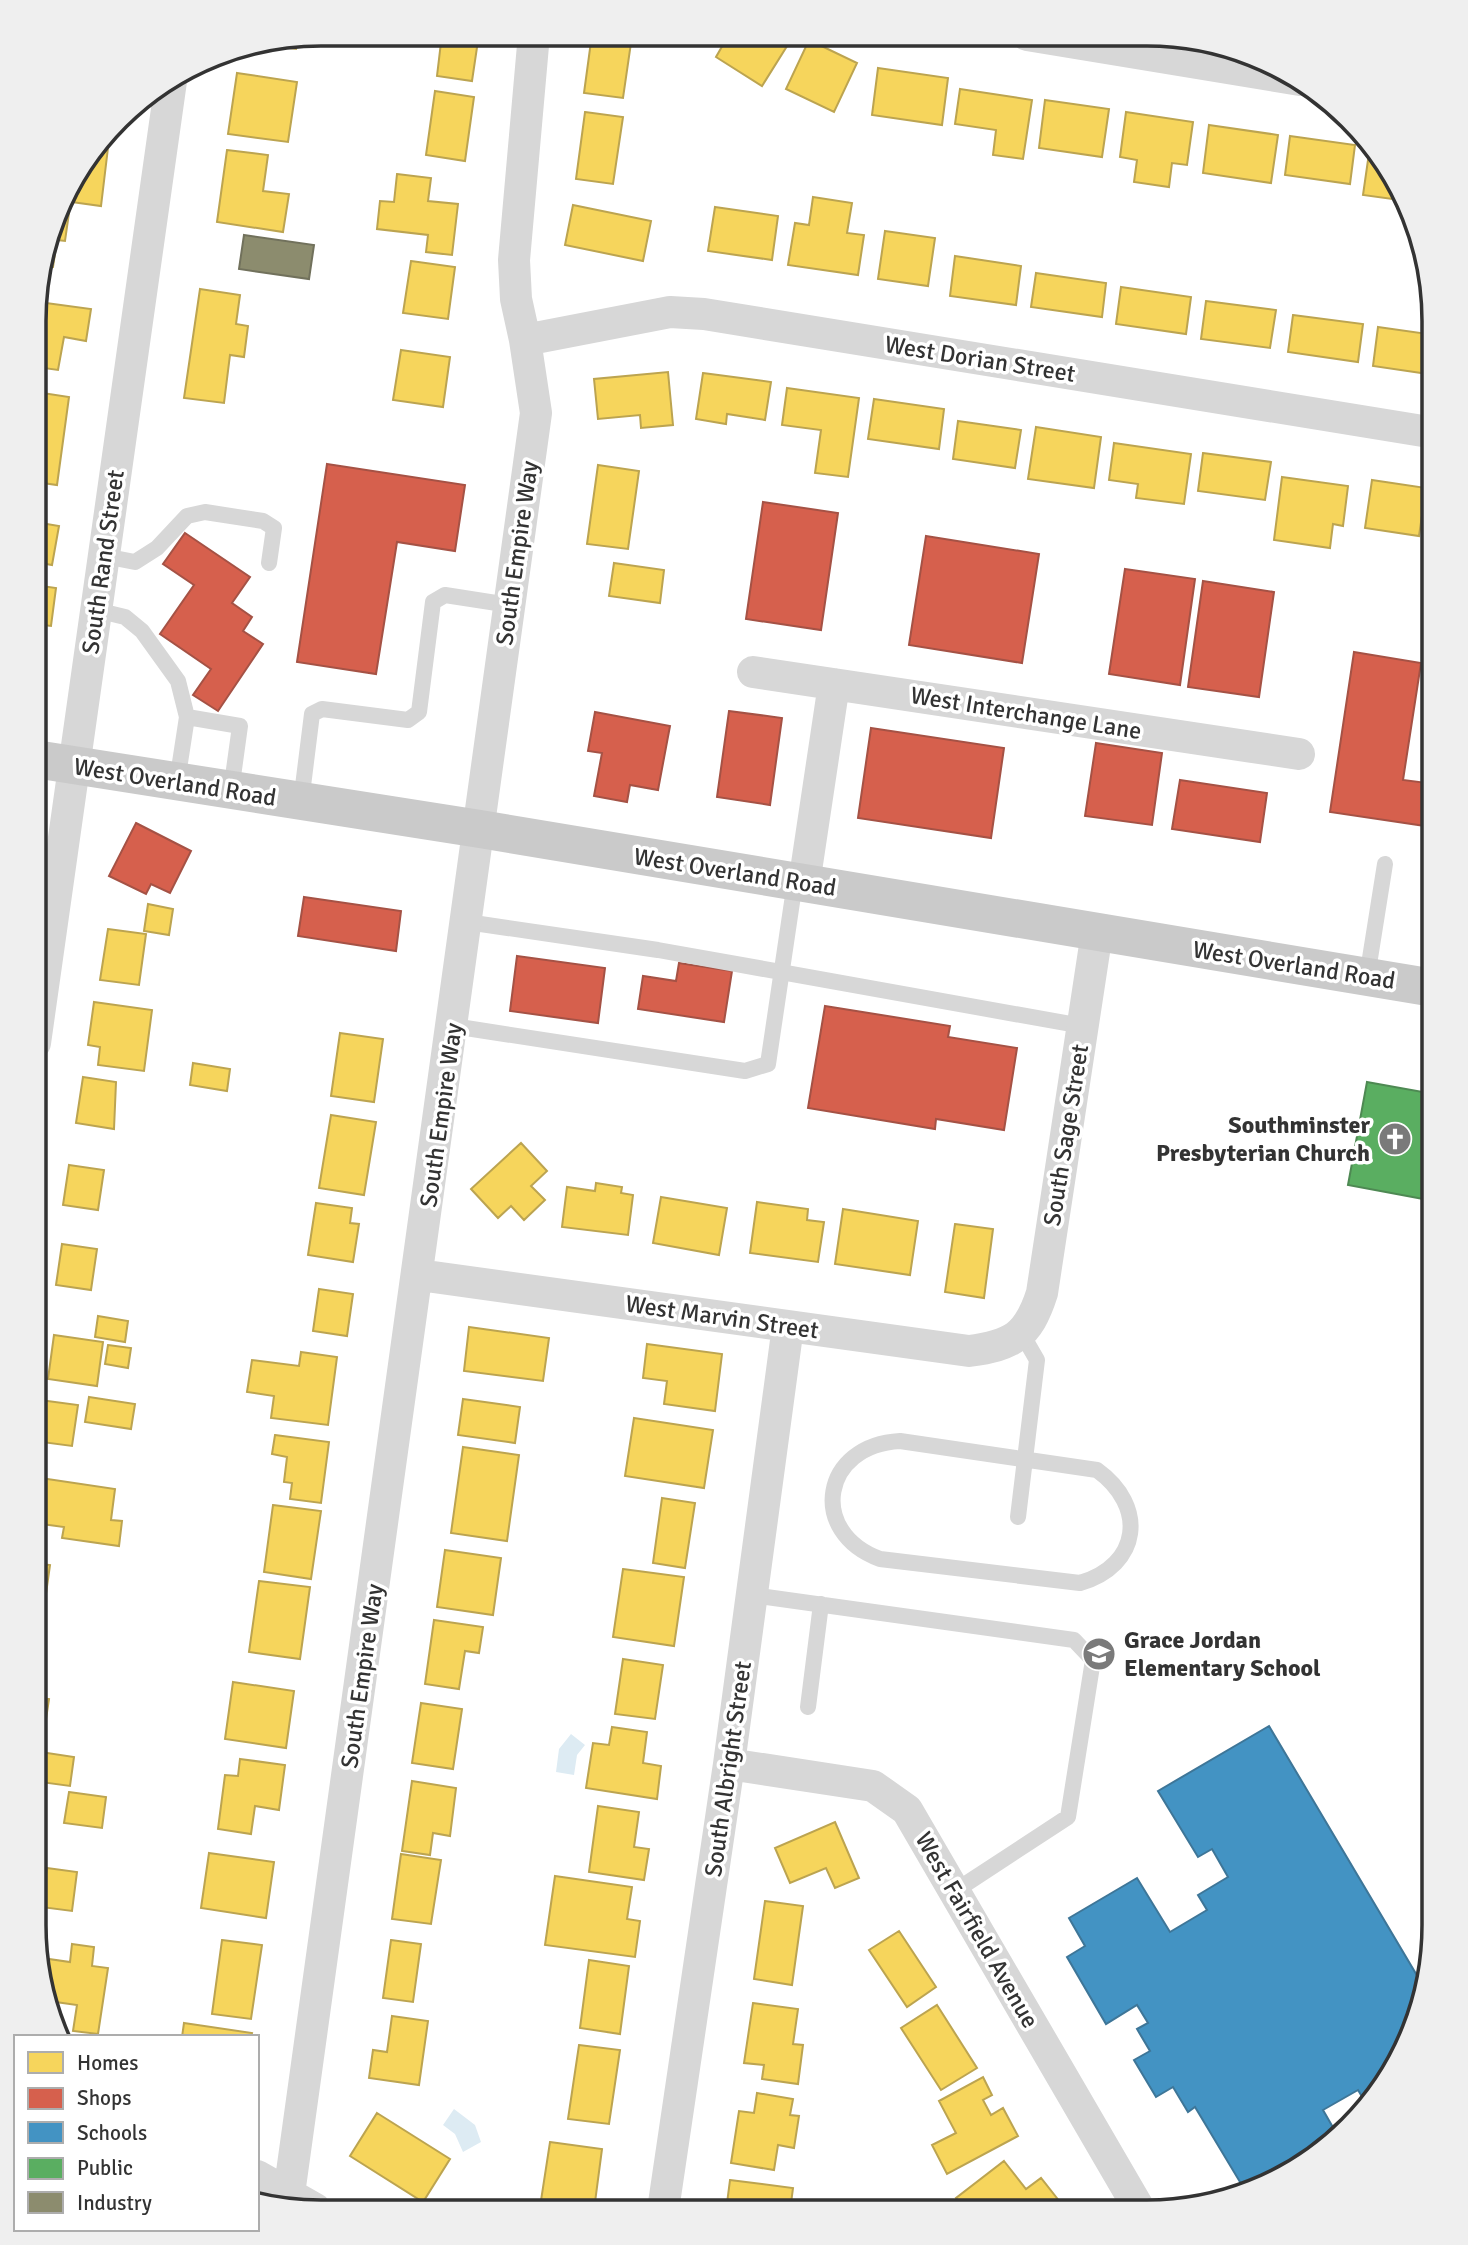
<svg xmlns="http://www.w3.org/2000/svg" width="1468" height="2245" viewBox="0 0 1468 2245" font-family="Signika,sans-serif">
  <style>
    .water { fill: #ddebf3 }
    .homes { fill: #f6d55c; stroke: #bca450; stroke-width: 2 }
    .shops { fill: #d6604d; stroke: #a55245; stroke-width: 2 }
    .schools { fill: #4393c3; stroke: #3e7698; stroke-width: 2 }
    .public { fill: #5aae61; stroke: #4e8953; stroke-width: 2 }
    .industry { fill: #8c8c6e; stroke: #71715c; stroke-width: 2 }
    .lines { fill: none; stroke-linecap: round; stroke-linejoin: round }
    .lane { stroke: #d7d7d7; stroke-width: 16 }
    .street { stroke: #d7d7d7; stroke-width: 32 }
    .primary { stroke: #cacaca; stroke-width: 38 }
    .labels { text-anchor: middle; stroke-width: 7; stroke-linejoin: round; paint-order: stroke }
    .street-label { font-size: 24px; fill: #333; stroke: #fff }
    .poi-label { font-size: 24px; font-weight: bold; fill: #333; stroke: #fff; text-anchor: end }
    .rim { fill: none; stroke: #333; stroke-width: 3.5 }
  </style>
  <rect width="100%" height="100%" fill="#fff"/>
  <path class="water" d="M 571,1734 L 585,1745 L 577,1755 L 574,1775 L 556,1772 L 559,1749 Z
    M 454,2109 L 475,2125 L 481,2142 L 463,2152 L 455,2134 L 443,2125 Z"/>
  <path class="homes" d="M 442,34 L 479,34 L 472,81 L 437,76 Z
    M 592,34 L 632,36 L 623,98 L 584,93 Z
    M 709,34 L 794,35 L 762,86 L 716,57 L 724,43 Z
    M 298,37 L 296,49 L 260,44 L 260,43 Z
    M 809,40 L 857,63 L 834,112 L 786,89 Z
    M 878,68 L 948,78 L 942,125 L 872,115 Z
    M 237,73 L 297,82 L 288,142 L 228,134 Z
    M 960,89 L 1032,100 L 1023,159 L 993,155 L 996,130 L 955,124 Z
    M 435,91 L 474,97 L 465,161 L 426,155 Z
    M 1045,100 L 1109,109 L 1102,157 L 1039,148 Z
    M 585,112 L 623,117 L 613,184 L 576,179 Z
    M 1126,112 L 1193,122 L 1187,165 L 1172,163 L 1169,187 L 1134,182 L 1137,160 L 1120,157 Z
    M 1209,125 L 1278,135 L 1271,183 L 1203,173 Z
    M 110,131 L 101,206 L 64,201 L 72,177 Z
    M 1290,136 L 1355,145 L 1350,184 L 1285,175 Z
    M 227,150 L 268,155 L 263,191 L 289,194 L 283,232 L 217,222 Z
    M 1369,153 L 1380,154 L 1407,201 L 1363,195 Z
    M 397,174 L 431,178 L 428,201 L 458,204 L 452,255 L 426,252 L 428,235 L 377,229 L 380,201 L 394,202 Z
    M 813,197 L 852,203 L 847,233 L 864,235 L 858,275 L 788,265 L 795,223 L 809,225 Z
    M 573,205 L 651,221 L 643,261 L 565,245 Z
    M 715,207 L 778,216 L 772,260 L 708,251 Z
    M 60,212 L 69,213 L 65,241 L 57,240 L 53,267 L 42,266 Z
    M 885,231 L 935,238 L 928,286 L 878,279 Z
    M 955,256 L 1021,266 L 1016,305 L 950,296 Z
    M 411,261 L 455,267 L 448,319 L 403,313 Z
    M 1036,273 L 1106,283 L 1102,317 L 1031,307 Z
    M 1121,287 L 1191,297 L 1186,334 L 1116,324 Z
    M 200,289 L 240,295 L 236,324 L 248,326 L 244,357 L 230,355 L 224,403 L 184,398 Z
    M 1206,301 L 1276,310 L 1270,348 L 1201,339 Z
    M 46,303 L 91,309 L 86,341 L 64,337 L 58,370 L 36,367 L 36,321 L 43,322 Z
    M 1293,315 L 1363,324 L 1358,362 L 1288,352 Z
    M 1378,327 L 1435,335 L 1435,375 L 1373,366 Z
    M 401,350 L 450,357 L 443,407 L 393,400 Z
    M 668,372 L 673,425 L 641,428 L 640,415 L 598,419 L 594,379 Z
    M 703,373 L 771,382 L 765,420 L 727,414 L 726,424 L 696,419 Z
    M 787,388 L 859,398 L 848,477 L 815,473 L 821,430 L 782,425 Z
    M 36,392 L 69,397 L 57,485 L 35,482 Z
    M 874,399 L 944,409 L 939,449 L 868,439 Z
    M 958,421 L 1021,430 L 1015,468 L 953,459 Z
    M 1036,427 L 1101,437 L 1094,488 L 1028,479 Z
    M 1114,443 L 1191,454 L 1184,504 L 1136,498 L 1138,484 L 1109,480 Z
    M 1203,453 L 1271,462 L 1265,500 L 1198,491 Z
    M 598,465 L 639,471 L 628,549 L 587,544 Z
    M 1282,477 L 1348,486 L 1343,526 L 1333,524 L 1330,548 L 1274,540 Z
    M 1372,480 L 1426,488 L 1419,536 L 1365,528 Z
    M 35,522 L 59,526 L 52,565 L 35,562 Z
    M 614,563 L 664,570 L 660,603 L 609,596 Z
    M 35,585 L 56,588 L 51,626 L 35,624 Z
    M 148,904 L 173,909 L 169,935 L 144,931 Z
    M 108,929 L 146,934 L 139,985 L 100,980 Z
    M 94,1002 L 152,1010 L 144,1071 L 98,1065 L 100,1047 L 88,1045 Z
    M 340,1033 L 383,1039 L 374,1102 L 331,1096 Z
    M 193,1063 L 230,1069 L 227,1091 L 190,1085 Z
    M 83,1077 L 116,1082 L 114,1129 L 76,1123 Z
    M 331,1115 L 376,1122 L 364,1195 L 319,1188 Z
    M 521,1143 L 547,1171 L 531,1186 L 545,1200 L 524,1220 L 511,1206 L 498,1218 L 471,1189 Z
    M 69,1165 L 104,1170 L 98,1210 L 63,1205 Z
    M 596,1183 L 622,1187 L 621,1193 L 633,1195 L 628,1235 L 562,1227 L 567,1187 L 595,1191 Z
    M 661,1197 L 727,1208 L 719,1255 L 653,1243 Z
    M 757,1202 L 808,1209 L 807,1220 L 824,1222 L 818,1262 L 750,1253 Z
    M 316,1203 L 352,1208 L 350,1223 L 359,1224 L 353,1262 L 308,1255 Z
    M 843,1209 L 918,1221 L 910,1275 L 835,1264 Z
    M 955,1224 L 993,1229 L 984,1298 L 945,1292 Z
    M 62,1244 L 97,1249 L 91,1290 L 56,1285 Z
    M 319,1289 L 353,1294 L 347,1336 L 313,1331 Z
    M 98,1316 L 128,1321 L 125,1342 L 95,1337 Z
    M 469,1327 L 549,1338 L 543,1381 L 464,1371 Z
    M 54,1335 L 103,1342 L 97,1386 L 48,1379 Z
    M 647,1344 L 722,1354 L 715,1411 L 664,1404 L 667,1381 L 643,1378 Z
    M 108,1345 L 131,1348 L 128,1368 L 105,1364 Z
    M 301,1352 L 337,1357 L 328,1425 L 271,1418 L 274,1396 L 247,1392 L 252,1360 L 299,1366 Z
    M 89,1397 L 135,1404 L 131,1429 L 85,1422 Z
    M 463,1399 L 520,1407 L 515,1443 L 458,1435 Z
    M 40,1400 L 78,1405 L 72,1446 L 34,1441 Z
    M 634,1418 L 713,1430 L 704,1488 L 625,1476 Z
    M 275,1435 L 329,1442 L 321,1503 L 290,1499 L 292,1483 L 284,1482 L 287,1457 L 272,1454 Z
    M 463,1447 L 519,1455 L 507,1541 L 451,1533 Z
    M 34,1477 L 115,1489 L 111,1520 L 122,1521 L 119,1546 L 62,1538 L 64,1527 L 34,1523 Z
    M 662,1498 L 695,1503 L 685,1568 L 653,1563 Z
    M 273,1505 L 321,1511 L 311,1579 L 264,1572 Z
    M 445,1550 L 501,1558 L 493,1615 L 437,1607 Z
    M 34,1563 L 50,1565 L 44,1608 L 34,1607 Z
    M 623,1569 L 684,1577 L 674,1646 L 613,1637 Z
    M 259,1581 L 310,1587 L 300,1659 L 249,1652 Z
    M 434,1620 L 483,1627 L 479,1653 L 465,1651 L 459,1689 L 425,1684 Z
    M 623,1659 L 663,1665 L 655,1719 L 615,1714 Z
    M 233,1682 L 294,1691 L 286,1748 L 225,1739 Z
    M 34,1697 L 49,1699 L 46,1719 L 34,1717 Z
    M 421,1703 L 462,1709 L 453,1769 L 412,1763 Z
    M 612,1727 L 647,1732 L 643,1763 L 661,1766 L 657,1799 L 586,1788 L 593,1743 L 609,1745 Z
    M 34,1751 L 74,1757 L 70,1786 L 33,1781 Z
    M 240,1759 L 285,1765 L 279,1810 L 255,1806 L 251,1834 L 218,1829 L 225,1775 L 238,1776 Z
    M 412,1781 L 456,1788 L 450,1836 L 433,1833 L 430,1855 L 402,1851 Z
    M 69,1792 L 106,1797 L 102,1828 L 64,1823 Z
    M 598,1806 L 639,1812 L 634,1847 L 649,1849 L 644,1880 L 589,1872 Z
    M 835,1822 L 859,1878 L 835,1888 L 826,1868 L 790,1883 L 775,1848 Z
    M 209,1853 L 274,1862 L 266,1918 L 201,1908 Z
    M 401,1854 L 441,1860 L 431,1924 L 392,1919 Z
    M 47,1868 L 77,1872 L 72,1911 L 41,1907 Z
    M 555,1876 L 632,1887 L 627,1919 L 640,1921 L 635,1957 L 545,1945 Z
    M 765,1901 L 803,1906 L 792,1985 L 754,1979 Z
    M 899,1931 L 936,1987 L 907,2007 L 869,1950 Z
    M 222,1940 L 262,1945 L 251,2019 L 212,2014 Z
    M 391,1940 L 421,1944 L 413,2002 L 383,1998 Z
    M 72,1944 L 94,1947 L 92,1966 L 108,1968 L 98,2034 L 73,2031 L 77,2005 L 49,2001 L 42,1958 L 70,1962 Z
    M 589,1960 L 629,1966 L 620,2034 L 580,2028 Z
    M 753,2003 L 798,2009 L 793,2044 L 803,2045 L 798,2084 L 762,2079 L 764,2065 L 744,2063 Z
    M 937,2005 L 977,2068 L 941,2090 L 901,2028 Z
    M 392,2016 L 428,2021 L 419,2085 L 369,2078 L 373,2050 L 387,2052 Z
    M 184,2023 L 252,2033 L 251,2037 L 182,2037 Z
    M 579,2045 L 620,2050 L 609,2124 L 568,2119 Z
    M 983,2077 L 992,2095 L 983,2100 L 991,2115 L 1003,2108 L 1018,2136 L 947,2174 L 932,2145 L 956,2133 L 939,2101 Z
    M 757,2093 L 793,2099 L 790,2115 L 799,2116 L 794,2148 L 778,2145 L 774,2170 L 731,2163 L 739,2111 L 754,2113 Z
    M 377,2113 L 450,2159 L 423,2202 L 350,2156 Z
    M 550,2142 L 602,2149 L 594,2210 L 540,2207 Z
    M 1004,2161 L 1026,2189 L 1041,2178 L 1060,2202 L 1048,2211 L 966,2211 L 956,2198 Z
    M 730,2180 L 793,2188 L 790,2211 L 726,2211 Z"/>
  <path class="shops" d="M 327,464 L 465,485 L 455,551 L 397,542 L 376,674 L 297,662 Z
    M 763,502 L 838,513 L 821,630 L 746,619 Z
    M 185,533 L 250,577 L 232,603 L 252,617 L 243,631 L 263,644 L 218,711 L 193,695 L 211,669 L 160,634 L 194,585 L 163,564 Z
    M 926,536 L 1039,554 L 1022,663 L 909,645 Z
    M 1125,569 L 1195,579 L 1180,685 L 1109,674 Z
    M 1203,581 L 1274,592 L 1259,697 L 1188,687 Z
    M 1354,652 L 1421,663 L 1403,780 L 1435,784 L 1432,827 L 1330,812 Z
    M 729,711 L 782,718 L 770,805 L 717,797 Z
    M 595,712 L 670,726 L 658,790 L 630,785 L 627,802 L 594,796 L 602,753 L 588,751 Z
    M 871,728 L 1004,748 L 991,838 L 858,818 Z
    M 1096,743 L 1162,753 L 1152,825 L 1085,816 Z
    M 1180,780 L 1267,793 L 1260,842 L 1172,829 Z
    M 136,823 L 191,851 L 170,893 L 151,884 L 146,894 L 109,876 Z
    M 304,897 L 401,911 L 396,951 L 298,936 Z
    M 517,956 L 605,968 L 598,1023 L 510,1011 Z
    M 679,963 L 732,971 L 724,1022 L 638,1009 L 643,976 L 676,981 Z
    M 825,1006 L 950,1026 L 948,1037 L 1017,1048 L 1004,1130 L 936,1119 L 935,1129 L 808,1108 Z"/>
  <path class="schools" d="M 1269,1726 L 1425,1989 L 1419,2017 L 1386,2084 L 1367,2105 L 1358,2090 L 1323,2110 L 1338,2136 L 1323,2152 L 1258,2190 L 1246,2192 L 1195,2107 L 1188,2112 L 1173,2087 L 1156,2097 L 1134,2060 L 1150,2051 L 1137,2029 L 1148,2023 L 1137,2005 L 1106,2024 L 1067,1957 L 1085,1946 L 1069,1918 L 1137,1878 L 1170,1932 L 1207,1910 L 1198,1895 L 1228,1877 L 1212,1849 L 1198,1857 L 1158,1791 Z"/>
  <path class="public" d="M 1367,1082 L 1434,1094 L 1432,1147 L 1434,1147 L 1434,1201 L 1348,1185 Z"/>
  <path class="industry" d="M 244,235 L 314,245 L 309,279 L 239,269 Z"/>
  <g class="lines">
    <path class="lane" d="M 104,556 L 135,562 L 157,548 L 187,516 L 205,512 L 263,521 L 274,528 L 269,563
      M 96,610 L 125,617 L 142,631 L 178,681 L 187,717 L 177,782
      M 187,717 L 240,726 L 231,791
      M 301,802 L 312,714 L 322,709 L 408,720 L 419,712 L 433,602 L 445,595 L 510,605
      M 467,922 L 658,950 L 1082,1026
      M 1367,977 L 1385,864
      M 453,1026 L 745,1071 L 768,1064 L 795,882
      M 900,1441 L 1097,1470 C 1147,1506 1141,1565 1080,1583 L 880,1559 C 807,1532 822,1445 900,1441 Z
      M 1018,1517 L 1037,1360 L 1022,1334
      M 752,1595 L 1074,1640 L 1093,1660 L 1068,1817 L 955,1891
      M 808,1707 L 821,1604"/>
    <path class="street" d="M 1027,35 L 1300,80
      M 525,340 L 670,312 L 704,314 L 1435,433
      M 753,672 L 1299,754
      M 804,884 L 834,684
      M 35,1043 L 171,81
      M 419,1275 L 969,1351 C 1012,1345 1028,1337 1042,1293 L 1097,932
      M 729,1764 L 873,1786 L 907,1810 L 1141,2212
      M 257,2176 L 315,2209
      M 289,2194 L 536,413 L 525,340 L 516,299 L 514,260 L 534,34
      M 663,2210 L 729,1764 L 788,1326"/>
    <path class="primary" d="M 35,759 L 480,829 L 1434,988"/>
  </g>
  <defs>
    <symbol id="church-disc" viewBox="-11 -11 22 22"><circle r="9.5" fill="#7a7a7a" stroke="#fff"/><path d="M-1.2-6h2.4v3.5h3.3v2.4h-3.3V6h-2.4V-.1h-3.3v-2.4h3.3Z" fill="#fff"/></symbol>
    <symbol id="school-disc" viewBox="-11 -11 22 22"><circle r="9.5" fill="#7a7a7a" stroke="#fff"/><path d="M0-5L7-2L0 1L-7-2ZM-4 1L0 2.5L4 1V4Q0 6-4 4Z" fill="#fff"/></symbol>
  </defs>
  <g fill-rule="evenodd">
    <use href="#church-disc" x="1376" y="1120" width="38" height="38"/>
    <use href="#school-disc" x="1080" y="1635" width="38" height="38"/>
  </g>
  <g class="labels">
    <g class="street-label">
      <text transform="translate(980 359) rotate(9)" y="8">West Dorian Street</text>
      <text transform="translate(517 553) rotate(-82)" y="8">South Empire Way</text>
      <text transform="translate(103 562) rotate(-82)" y="8">South Rand Street</text>
      <text transform="translate(1026 713) rotate(9)" y="8">West Interchange Lane</text>
      <text transform="translate(175 782) rotate(9)" y="8">West Overland Road</text>
      <text transform="translate(735 872) rotate(9)" y="8">West Overland Road</text>
      <text transform="translate(1294 965) rotate(9)" y="8">West Overland Road</text>
      <text transform="translate(441 1115) rotate(-82)" y="8">South Empire Way</text>
      <text transform="translate(1066 1135) rotate(-81)" y="8">South Sage Street</text>
      <text transform="translate(722 1317) rotate(8)" y="8">West Marvin Street</text>
      <text transform="translate(362 1676) rotate(-82)" y="8">South Empire Way</text>
      <text transform="translate(728 1769) rotate(-82)" y="8">South Albright Street</text>
      <text transform="translate(977 1930) rotate(60)" y="8">West Fairfield Avenue</text>
    </g>
    <g class="poi-label">
      <text x="1370" y="1133">Southminster<tspan x="1370" dy="28">Presbyterian Church</tspan></text>
      <text x="1124" y="1648" text-anchor="start">Grace Jordan<tspan x="1124" dy="28">Elementary School</tspan></text>
    </g>
  </g>
  <path d="M0 0H1468V2245H0ZM321 46H1147A275 275 0 0 1 1422 321V1925A275 275 0 0 1 1147 2200H321A275 275 0 0 1 46 1925V321A275 275 0 0 1 321 46Z" fill="#efefef" fill-rule="evenodd"/>
  <path class="rim" d="M321 46H1147A275 275 0 0 1 1422 321V1925A275 275 0 0 1 1147 2200H321A275 275 0 0 1 46 1925V321A275 275 0 0 1 321 46Z"/>
  <rect x="14" y="2035" width="245" height="196" fill="#ffffff" stroke="#adadad" stroke-width="2"/>
  <rect x="28" y="2052" width="35" height="21" fill="#f6d55c" stroke="#adadad" stroke-width="2"/>
  <text x="77" y="2070" font-size="21" fill="#333333">Homes</text>
  <rect x="28" y="2088" width="35" height="21" fill="#d6604d" stroke="#adadad" stroke-width="2"/>
  <text x="77" y="2105" font-size="21" fill="#333333">Shops</text>
  <rect x="28" y="2122" width="35" height="21" fill="#4393c3" stroke="#adadad" stroke-width="2"/>
  <text x="77" y="2140" font-size="21" fill="#333333">Schools</text>
  <rect x="28" y="2158" width="35" height="21" fill="#5aae61" stroke="#adadad" stroke-width="2"/>
  <text x="77" y="2175" font-size="21" fill="#333333">Public</text>
  <rect x="28" y="2192" width="35" height="21" fill="#8c8c6e" stroke="#adadad" stroke-width="2"/>
  <text x="77" y="2210" font-size="21" fill="#333333">Industry</text>
</svg>
